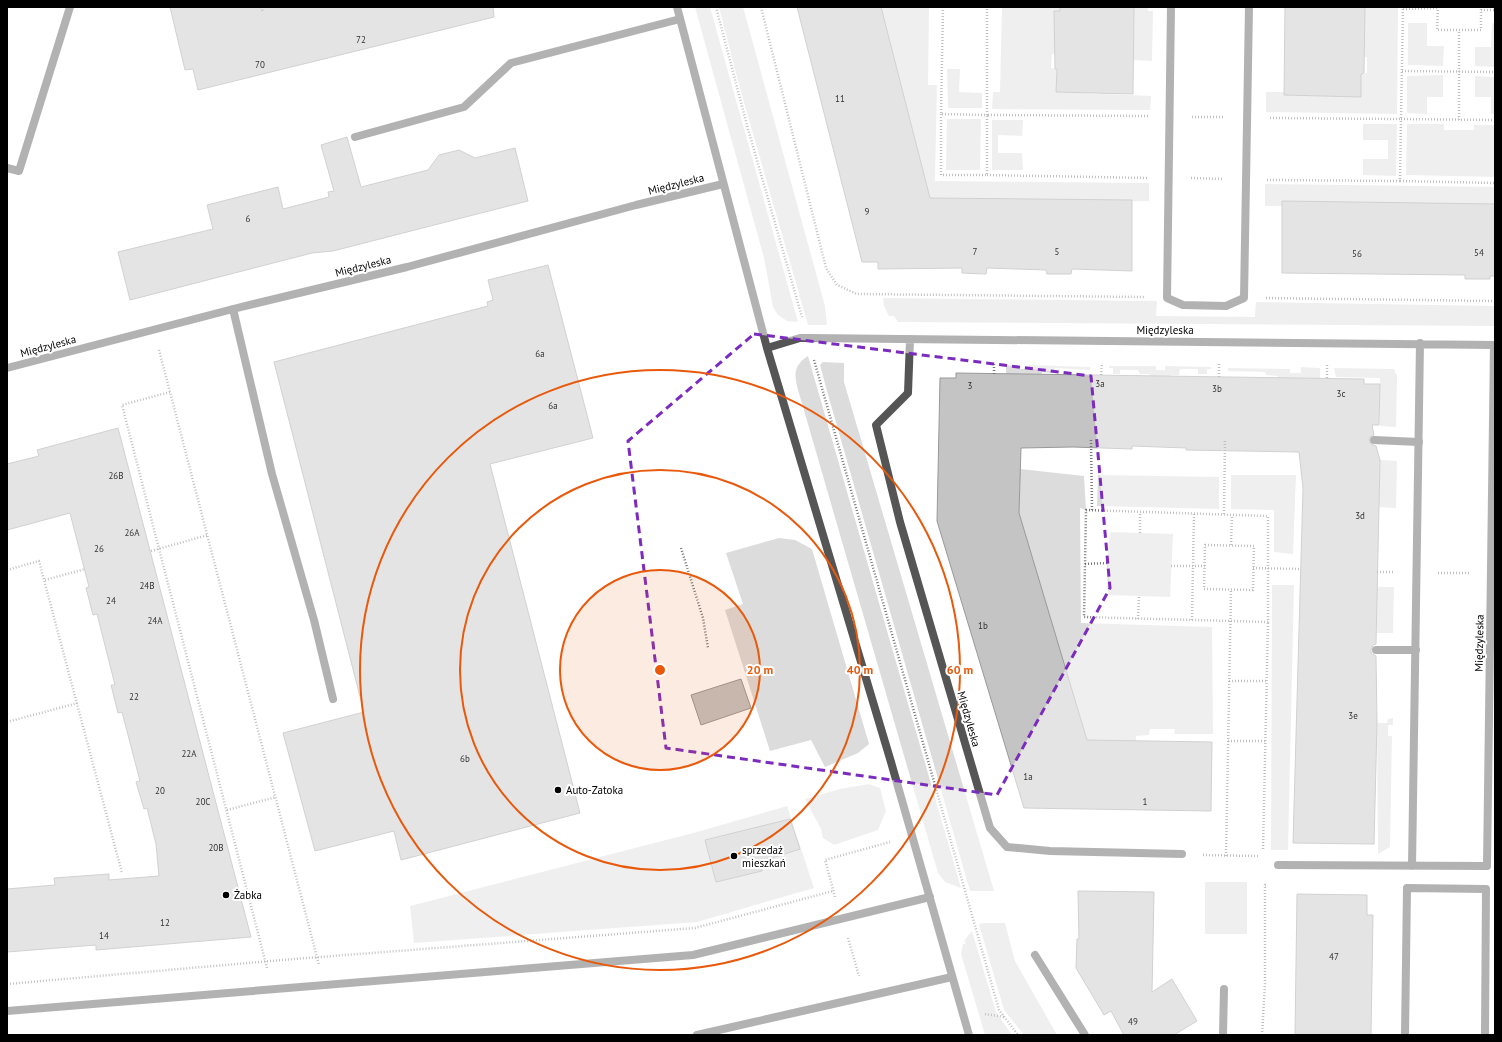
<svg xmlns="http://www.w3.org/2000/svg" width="1502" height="1042" viewBox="0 0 1502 1042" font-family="'PT Sans',sans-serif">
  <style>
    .green { fill: #dcdcdc }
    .building { fill: #c4c4c4; stroke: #999 }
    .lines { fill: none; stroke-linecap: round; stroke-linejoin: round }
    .path { stroke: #777; stroke-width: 2.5; stroke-dasharray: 1 2; stroke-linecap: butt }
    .service { stroke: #555; stroke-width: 8 }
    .minor { stroke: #555; stroke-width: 8 }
    .marked { fill: none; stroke: #7b2cbf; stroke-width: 3; stroke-dasharray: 8 5; stroke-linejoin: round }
    .ring { fill: none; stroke: #e8590c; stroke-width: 2 }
    .poi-dot { fill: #000; stroke: #fff; stroke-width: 1.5 }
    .labels { text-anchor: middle; stroke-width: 4; stroke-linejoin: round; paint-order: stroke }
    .number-label { font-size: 9px; fill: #313131 }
    .street-label { font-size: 11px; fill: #000; stroke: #fff }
    .poi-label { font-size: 11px; fill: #000; stroke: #fff; text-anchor: start }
    .centre { fill: #e8590c; stroke: #fff; stroke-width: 2 }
    .ring-label { font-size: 12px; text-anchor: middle; font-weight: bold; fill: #e8590c; stroke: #fff; stroke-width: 4; stroke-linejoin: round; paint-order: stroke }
  </style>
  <rect width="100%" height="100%" fill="#fff"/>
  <path class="green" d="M 695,7 L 710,7 L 798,322 L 787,321 L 778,315 L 773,307 L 764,258 Z
    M 719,7 L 743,7 L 825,306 L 827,325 L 808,325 L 806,318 L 739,85 Z
    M 881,7 L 929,7 L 928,85 L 937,85 L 935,181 L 1149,183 L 1149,201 L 932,205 Z
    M 1002,7 L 1060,7 L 1060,11 L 1054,11 L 1055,54 L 1052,54 L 1051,68 L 1057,69 L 1056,92 L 1151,96 L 1150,110 L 992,109 L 993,92 L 1000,92 Z
    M 1134,7 L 1148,7 L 1148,11 L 1153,11 L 1152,61 L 1134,60 Z
    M 1365,7 L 1398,7 L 1397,114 L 1266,112 L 1266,92 L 1284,92 L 1284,95 L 1361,97 L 1361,74 L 1367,73 L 1367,57 L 1365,57 Z
    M 1408,23 L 1427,23 L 1427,46 L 1444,46 L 1443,66 L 1408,65 Z
    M 1492,23 L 1495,24 L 1495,67 L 1475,66 L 1475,47 L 1491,47 Z
    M 947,69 L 960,69 L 959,92 L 982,93 L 982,108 L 948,108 Z
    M 1443,75 L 1443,97 L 1427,97 L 1427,114 L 1407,113 L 1407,76 Z
    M 1475,76 L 1495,77 L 1495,114 L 1491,114 L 1491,97 L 1475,97 Z
    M 947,119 L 981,119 L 980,170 L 946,170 Z
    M 992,120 L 1023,120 L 1022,136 L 998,135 L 998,153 L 1022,153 L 1023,170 L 992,170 Z
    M 1363,124 L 1397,124 L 1396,176 L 1363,175 L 1363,159 L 1388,159 L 1388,140 L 1363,140 Z
    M 1407,124 L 1444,124 L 1444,130 L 1474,130 L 1474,125 L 1495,125 L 1495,177 L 1406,175 Z
    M 1265,184 L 1495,187 L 1495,204 L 1265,206 Z
    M 883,298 L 1157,301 L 1156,316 L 1255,317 L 1256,302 L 1495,306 L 1495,326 L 898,322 L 894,316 L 889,316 L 884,306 Z
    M 808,356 L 961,888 L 945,882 L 938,873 L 801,400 C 796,381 789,368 808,356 Z
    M 823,362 L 844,363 L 844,382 L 994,891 L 970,891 L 827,391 L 820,365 Z
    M 1002,365 L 1019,365 L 1019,369 L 1029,369 L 1029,365 L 1090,367 L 1093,367 L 1090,367 L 1090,370 L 1055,368 L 1052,373 L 1042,372 L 1041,380 L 1006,379 L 1006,367 L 1002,366 Z
    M 1109,366 L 1156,366 L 1156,370 L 1165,370 L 1165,366 L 1211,367 L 1211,369 L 1207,369 L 1207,374 L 1198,374 L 1198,369 L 1180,369 L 1179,375 L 1171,375 L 1171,379 L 1149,378 L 1149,374 L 1140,374 L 1138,370 L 1120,370 L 1120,374 L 1113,374 L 1113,368 L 1109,368 Z
    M 1301,367 L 1320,368 L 1320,378 L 1317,378 L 1317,385 L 1278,384 L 1278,376 L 1266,375 L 1265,372 L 1228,371 L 1228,368 L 1290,369 L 1290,373 L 1301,373 Z
    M 1334,368 L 1394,369 L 1397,376 L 1396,427 L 1380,426 L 1380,378 L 1336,377 Z
    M 1380,460 L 1397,461 L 1396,508 L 1379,507 Z
    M 1020,469 L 1084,476 L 1086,510 L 1080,508 L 1081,623 L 1212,627 L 1213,734 L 1174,734 L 1175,729 L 1150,729 L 1149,735 L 1136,736 L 1136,741 L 1087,740 L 1019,513 Z
    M 1098,475 L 1219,477 L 1219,509 L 1097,506 Z
    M 1231,475 L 1296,475 L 1293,554 L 1274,552 L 1274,510 L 1231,509 Z
    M 1110,532 L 1173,534 L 1170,597 L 1108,595 L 1107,563 Z
    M 779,538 L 795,540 L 812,549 L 869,744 L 858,753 L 825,767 L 811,740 L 770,751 L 725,610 L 743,604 L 726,553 Z
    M 1272,585 L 1294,585 L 1288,850 L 1271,850 Z
    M 1377,587 L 1394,587 L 1393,633 L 1377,633 Z
    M 1393,718 L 1393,725 L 1388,725 L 1388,736 L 1392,736 L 1390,847 L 1378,854 L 1377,723 L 1387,723 L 1388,719 Z
    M 869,784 L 880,788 L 886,811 L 878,830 L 834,845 L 823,838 L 821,829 L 805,799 L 840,789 Z
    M 787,806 L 814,888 L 697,922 L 414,943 L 410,906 L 697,832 Z
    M 1205,882 L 1247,882 L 1247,934 L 1205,934 Z
    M 985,923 L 1005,923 L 1015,961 L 1057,1035 L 1024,1035 L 1004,1010 L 979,924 Z
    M 972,931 L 996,1012 L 1012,1035 L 985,1035 L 961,954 L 963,944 L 965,944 L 966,942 L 964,941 Z"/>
  <path class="building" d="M 170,7 L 493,7 L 494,17 L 198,90 L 193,69 L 185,70 Z
    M 797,7 L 881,7 L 930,198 L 1132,200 L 1132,271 L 1072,269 L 1071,274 L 1047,274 L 1046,270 L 987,268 L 986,274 L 962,273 L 962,268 L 878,269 L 878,262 L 862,262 Z
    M 1060,7 L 1134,7 L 1133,94 L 1056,92 L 1057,69 L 1055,69 L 1054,11 L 1060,11 Z
    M 1285,7 L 1365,7 L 1364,73 L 1361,74 L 1361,97 L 1284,95 Z
    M 347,137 L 361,187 L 428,170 L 439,155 L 459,150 L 475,158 L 515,148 L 528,201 L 333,251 L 312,253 L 130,300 L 118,252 L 213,229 L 207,205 L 278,187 L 283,209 L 329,197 L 328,192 L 334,191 L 321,145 Z
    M 1282,201 L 1495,204 L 1495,276 L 1490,276 L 1490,279 L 1465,279 L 1465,275 L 1282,273 Z
    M 548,265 L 593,438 L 490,464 L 580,813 L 401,860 L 394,831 L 315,851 L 283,733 L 364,712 L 274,362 L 488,306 L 487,302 L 493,300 L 488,280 Z
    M 956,373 L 1364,379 L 1364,384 L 1380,384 L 1379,425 L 1372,425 L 1374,435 L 1370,437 L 1369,440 L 1371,444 L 1376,446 L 1380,460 L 1376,644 L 1373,645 L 1371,650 L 1371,653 L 1376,656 L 1377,723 L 1374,844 L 1293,843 L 1303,488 L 1299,452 L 1186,450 L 1186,448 L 1132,446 L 1132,449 L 1073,447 L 1021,448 L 1019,513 L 1087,740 L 1212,742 L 1211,811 L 1024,808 L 937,521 L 940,378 L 956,378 Z
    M 118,428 L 251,937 L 96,950 L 96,945 L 7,952 L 7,889 L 55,885 L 54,878 L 109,874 L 109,880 L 159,876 L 156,844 L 147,808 L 144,809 L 136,782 L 140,781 L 122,712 L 118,713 L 111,685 L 115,685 L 97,614 L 93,615 L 86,588 L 89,587 L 70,513 L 7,530 L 7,464 L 39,456 L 37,450 Z
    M 741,679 L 751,708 L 701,725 L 691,695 Z
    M 790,819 L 800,849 L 760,862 L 762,871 L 716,882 L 705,840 Z
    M 1078,891 L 1154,892 L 1152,992 L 1172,979 L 1197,1021 L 1174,1035 L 1124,1035 L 1111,1011 L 1104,1015 L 1076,968 L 1077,939 L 1079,939 Z
    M 1297,894 L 1367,895 L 1367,915 L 1373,915 L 1371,1035 L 1295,1035 Z"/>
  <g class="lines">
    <path class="path" d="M 261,7 L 263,12
      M 716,7 L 748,129 L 802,317
      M 761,7 L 826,268 L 837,285 L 857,294 L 1146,297
      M 943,7 L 941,114 L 987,115 L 987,7
      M 1438,7 L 1437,30 L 1481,30 L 1481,7
      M 1403,9 L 1438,8
      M 1481,10 L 1495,10
      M 1402,71 L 1495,72
      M 941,114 L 941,175 L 987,175 L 987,115 L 1149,116
      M 1192,117 L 1225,117
      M 1270,118 L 1401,119 L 1403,7
      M 1459,120 L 1459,30
      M 1495,120 L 1401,119 L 1400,181 L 1495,183
      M 987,175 L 1148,178
      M 1191,178 L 1224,179
      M 1267,180 L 1400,181
      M 1266,298 L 1495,301
      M 159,350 L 170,392
      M 814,360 L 999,1010 L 1018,1035
      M 1327,365 L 1327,378
      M 994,374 L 994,362
      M 1101,375 L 1102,363
      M 1219,377 L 1219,363
      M 1091,440 L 1092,510
      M 1086,510 L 1268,516 L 1268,622 L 1084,617 Z
      M 1224,514 L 1225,441
      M 1140,533 L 1140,512
      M 1205,545 L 1254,546 L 1253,590 L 1204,589 Z
      M 1231,545 L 1232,515
      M 681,548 L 703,618 L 708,648
      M 151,551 L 208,535
      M 1085,564 L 1107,563
      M 1171,566 L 1205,566
      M 1253,568 L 1300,569
      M 7,570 L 39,561 L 122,873
      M 1377,572 L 1394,572
      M 1438,573 L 1469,573
      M 45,580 L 85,569
      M 1138,619 L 1139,596
      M 1192,620 L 1194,514
      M 1229,681 L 1266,681
      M 7,722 L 78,703
      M 1228,741 L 1265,741
      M 227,810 L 276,797
      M 1263,849 L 1268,622
      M 1203,855 L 1258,856
      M 1226,856 L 1231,590
      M 835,897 L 825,860 L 890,842
      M 848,938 L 859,976
      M 267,968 L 122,405 L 170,392 L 319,965
      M 7,984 L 294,959 L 695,928 L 833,891
      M 985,1014 L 1004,1017
      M 1262,1035 L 1265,983 L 1265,885 L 1268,885"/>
    <path class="service" d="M 1171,7 L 1167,298 L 1183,305 L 1226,306 L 1244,298 L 1249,7
      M 355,137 L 464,107 L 511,63 L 680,19
      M 7,168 L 19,171 L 70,7
      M 233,309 L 272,474 L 314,620 L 333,699
      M 7,368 L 233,309 L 407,267 L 636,205 L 723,184
      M 1374,440 L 1419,442
      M 1376,650 L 1416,650
      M 1035,955 L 1085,1035
      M 7,1011 L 693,955 L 930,897
      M 697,1035 L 952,977
      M 1223,1035 L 1224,989
      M 1405,1035 L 1407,888 L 1486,889 L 1485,1035"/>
    <path class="minor" d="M 677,7 L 767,348 L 891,762 L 969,1035
      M 910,339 L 908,393 L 876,425 L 900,522 L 990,828 L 1007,847 L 1050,851 L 1182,854
      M 767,348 L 800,338 L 808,338 L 1495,345
      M 1278,865 L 1487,866 L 1494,345
      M 1412,866 L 1420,343"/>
  </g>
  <path d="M0 0H1502V1042H0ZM 754,334 L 1091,376 L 1110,588 L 997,795 L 666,748 L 628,441 Z" fill="#fff" fill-opacity=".55" fill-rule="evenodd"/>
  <path class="marked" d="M 754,334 L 1091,376 L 1110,588 L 997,795 L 666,748 L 628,441 Z"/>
  <circle cx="660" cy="670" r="100" fill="#e8590c" fill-opacity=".12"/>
  <g class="ring">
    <circle cx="660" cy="670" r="100"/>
    <circle cx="660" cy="670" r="200"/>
    <circle cx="660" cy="670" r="300"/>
  </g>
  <g class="poi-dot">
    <circle cx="558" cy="790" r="4"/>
    <circle cx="734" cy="856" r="4"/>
    <circle cx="226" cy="895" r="4"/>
  </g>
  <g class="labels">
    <g class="number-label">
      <text x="361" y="43">72</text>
      <text x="260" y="68">70</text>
      <text x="840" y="102">11</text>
      <text x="867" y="215">9</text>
      <text x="248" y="222">6</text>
      <text x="975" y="255">7</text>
      <text x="1057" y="255">5</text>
      <text x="1479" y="256">54</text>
      <text x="1357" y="257">56</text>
      <text x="540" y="357">6a</text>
      <text x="1100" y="387">3a</text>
      <text x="970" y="389">3</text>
      <text x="1217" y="392">3b</text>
      <text x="1341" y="397">3c</text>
      <text x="553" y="409">6a</text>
      <text x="116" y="479">26B</text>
      <text x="1360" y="519">3d</text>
      <text x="132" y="536">26A</text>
      <text x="99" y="552">26</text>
      <text x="147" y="589">24B</text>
      <text x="111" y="604">24</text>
      <text x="155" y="624">24A</text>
      <text x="983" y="629">1b</text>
      <text x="134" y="700">22</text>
      <text x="1353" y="719">3e</text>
      <text x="189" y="757">22A</text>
      <text x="465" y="762">6b</text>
      <text x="1028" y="780">1a</text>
      <text x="160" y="794">20</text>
      <text x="203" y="805">20C</text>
      <text x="1145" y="805">1</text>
      <text x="216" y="851">20B</text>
      <text x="165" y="926">12</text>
      <text x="104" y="939">14</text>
      <text x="1334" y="960">47</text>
      <text x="1133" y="1025">49</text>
    </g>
    <g class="street-label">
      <text transform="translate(676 184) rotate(-14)" y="4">Międzyleska</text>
      <text transform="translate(363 266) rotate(-14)" y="4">Międzyleska</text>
      <text x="1165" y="334">Międzyleska</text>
      <text transform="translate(48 346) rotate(-15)" y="4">Międzyleska</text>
      <text transform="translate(1479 643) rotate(-89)" y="4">Międzyleska</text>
      <text transform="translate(969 719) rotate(74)" y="4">Międzyleska</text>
    </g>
    <g class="poi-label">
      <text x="566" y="794">Auto-Zatoka</text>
      <text x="742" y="854">sprzedaż<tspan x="742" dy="13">mieszkań</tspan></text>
      <text x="234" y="899">Żabka</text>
    </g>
  </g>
  <circle cx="660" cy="670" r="6" class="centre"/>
  <g class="ring-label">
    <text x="760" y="674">20 m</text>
    <text x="860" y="674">40 m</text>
    <text x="960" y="674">60 m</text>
  </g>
  <rect width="1502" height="1042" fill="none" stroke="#000000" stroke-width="16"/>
</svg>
